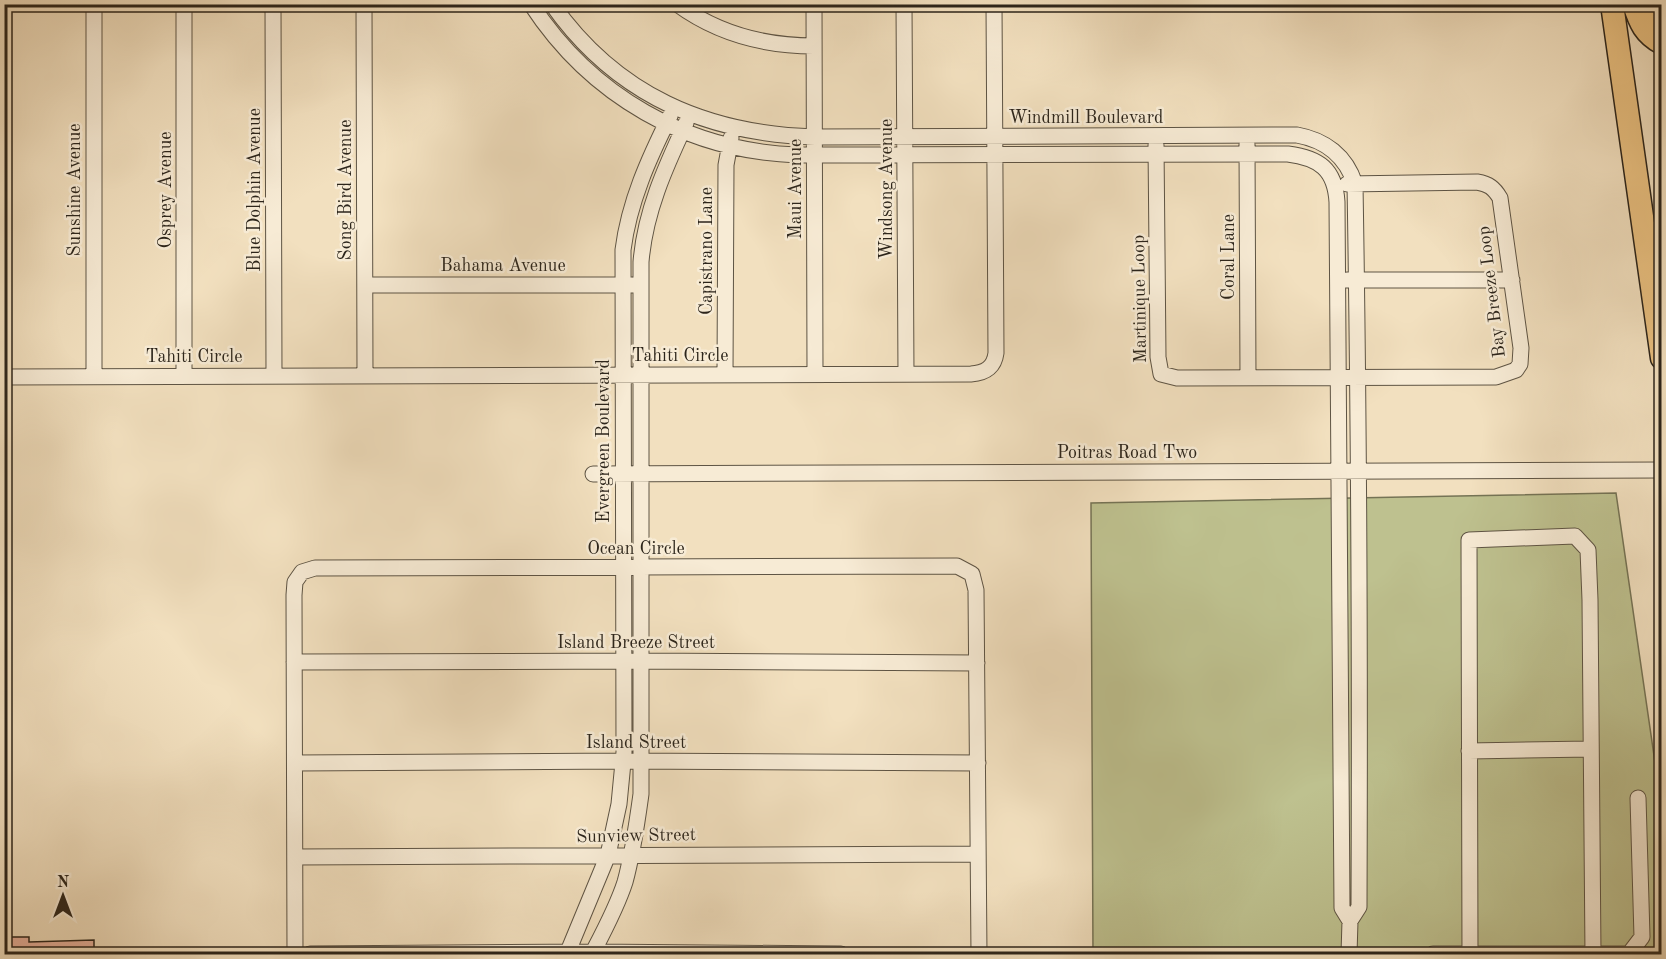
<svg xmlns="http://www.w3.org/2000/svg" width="1666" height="959" viewBox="0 0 1666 959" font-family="'Old Standard TT',serif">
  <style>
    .green { fill: #bec18f; stroke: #757355; stroke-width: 1.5 }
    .building { fill: #e8b29d; stroke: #2c251b; stroke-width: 1.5 }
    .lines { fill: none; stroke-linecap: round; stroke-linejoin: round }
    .minor-casing { stroke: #5e5444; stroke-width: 17 }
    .highway-casing { stroke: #2c251b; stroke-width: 25 }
    .minor { stroke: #f7ebd5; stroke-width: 15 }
    .highway { stroke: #e9c080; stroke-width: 22 }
    .labels { text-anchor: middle; stroke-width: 5; stroke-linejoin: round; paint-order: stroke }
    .street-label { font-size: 18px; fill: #2c251b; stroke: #f7ebd5 }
  </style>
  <rect width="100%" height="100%" fill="#f2e0bf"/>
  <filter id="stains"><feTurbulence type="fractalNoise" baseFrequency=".00333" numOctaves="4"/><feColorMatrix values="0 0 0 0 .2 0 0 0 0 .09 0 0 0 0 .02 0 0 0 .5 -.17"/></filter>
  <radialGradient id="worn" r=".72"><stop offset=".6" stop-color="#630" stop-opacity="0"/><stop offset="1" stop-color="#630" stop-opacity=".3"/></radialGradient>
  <path class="green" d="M 1616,493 L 1661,804 L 1661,954 L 1093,954 L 1091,503 Z"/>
  <path class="building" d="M 4,937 L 29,937 L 29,942 L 94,940 L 94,954 L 4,954 Z"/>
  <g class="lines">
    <defs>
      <path id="minor" d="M 94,4 L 94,376
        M 184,4 L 184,376
        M 273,4 L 274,375
        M 364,4 L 365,375
        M 531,4 C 591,96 687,151 797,155 L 1288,154 C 1319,158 1335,169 1337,202 L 1342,908 L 1350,921 L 1359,907 C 1360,666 1359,425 1355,184 C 1346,156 1325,140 1297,135 L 815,137 C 706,134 616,95 552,4
        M 677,4 C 718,34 764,46 814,46
        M 814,4 L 815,374
        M 904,4 L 906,374
        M 1247,144 L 1248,378
        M 1156,145 L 1158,357 L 1161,374 L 1177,378 L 1496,377 L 1516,370 L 1520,364 L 1521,348 L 1500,198 C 1494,188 1489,184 1477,182 L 1347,184
        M 1347,280 L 1512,280
        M 365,285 L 632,285
        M 725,374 L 726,165 L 731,138
        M 4,377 L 971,374 C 985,373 994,368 996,353 L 994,4
        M 593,474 L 1662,470
        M 294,662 L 642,661 L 977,663
        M 1469,751 L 1591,749
        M 295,763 L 623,761 L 978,763
        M 295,857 L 978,854
        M 295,954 L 294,595 L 295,582 L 302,572 L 315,568 L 957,566 L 972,574 L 976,590 L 979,954
        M 310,954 L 593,952 L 841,954
        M 567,954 L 608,855 L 619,804 L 624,752 L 623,250 C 629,202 649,158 670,116
        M 592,954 C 604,931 617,907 625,882 C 633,853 637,823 641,794 L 641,262 C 645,212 665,168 686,123
        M 1349,954 L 1350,921
        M 1433,954 L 1629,954 L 1642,937 L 1638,798
        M 1470,954 L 1469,540 L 1575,536 L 1588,550 L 1590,600 L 1593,954"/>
      <path id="highway" d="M 1612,4 L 1662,358
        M 1634,4 C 1640,23 1645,34 1662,43
        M 1657,4 L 1662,35"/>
    </defs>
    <use href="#minor" class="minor-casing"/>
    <use href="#highway" class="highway-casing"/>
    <use href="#minor" class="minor"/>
    <use href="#highway" class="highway"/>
  </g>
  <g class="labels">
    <g class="street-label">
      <text x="1086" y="123">Windmill Boulevard</text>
      <text transform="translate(795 189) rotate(-90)" y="6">Maui Avenue</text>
      <text transform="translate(886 189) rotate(-90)" y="6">Windsong Avenue</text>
      <text transform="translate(74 190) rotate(-90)" y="6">Sunshine Avenue</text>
      <text transform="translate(165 190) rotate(-90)" y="6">Osprey Avenue</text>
      <text transform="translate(254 190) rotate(-90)" y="6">Blue Dolphin Avenue</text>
      <text transform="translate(345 190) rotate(-90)" y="6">Song Bird Avenue</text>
      <text transform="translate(706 251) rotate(-90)" y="6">Capistrano Lane</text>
      <text transform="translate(1228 257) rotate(-90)" y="6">Coral Lane</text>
      <text x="503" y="271">Bahama Avenue</text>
      <text transform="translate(1491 292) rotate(-97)" y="6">Bay Breeze Loop</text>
      <text transform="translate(1139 299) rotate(-91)" y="6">Martinique Loop</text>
      <text x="680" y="361">Tahiti Circle</text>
      <text x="194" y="362">Tahiti Circle</text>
      <text transform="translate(603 441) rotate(-90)" y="6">Evergreen Boulevard</text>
      <text x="1127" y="458">Poitras Road Two</text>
      <text x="636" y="554">Ocean Circle</text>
      <text x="636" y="648">Island Breeze Street</text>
      <text x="636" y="748">Island Street</text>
      <text transform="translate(636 835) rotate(-1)" y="6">Sunview Street</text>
    </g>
  </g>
  <rect width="1666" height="959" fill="none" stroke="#f2e0bf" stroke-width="24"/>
  <rect x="6" y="6" width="1654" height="947" fill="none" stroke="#2c251b" stroke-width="3"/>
  <rect x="12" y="12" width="1642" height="935" fill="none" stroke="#2c251b" stroke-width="1.5"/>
  <g transform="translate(63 896)" stroke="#f7ebd5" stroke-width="4.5" paint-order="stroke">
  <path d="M0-4.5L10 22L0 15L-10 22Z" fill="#2c251b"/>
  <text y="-9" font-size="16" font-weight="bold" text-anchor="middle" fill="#2c251b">N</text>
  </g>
  <rect width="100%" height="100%" filter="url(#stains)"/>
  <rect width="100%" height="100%" fill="url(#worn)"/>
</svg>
